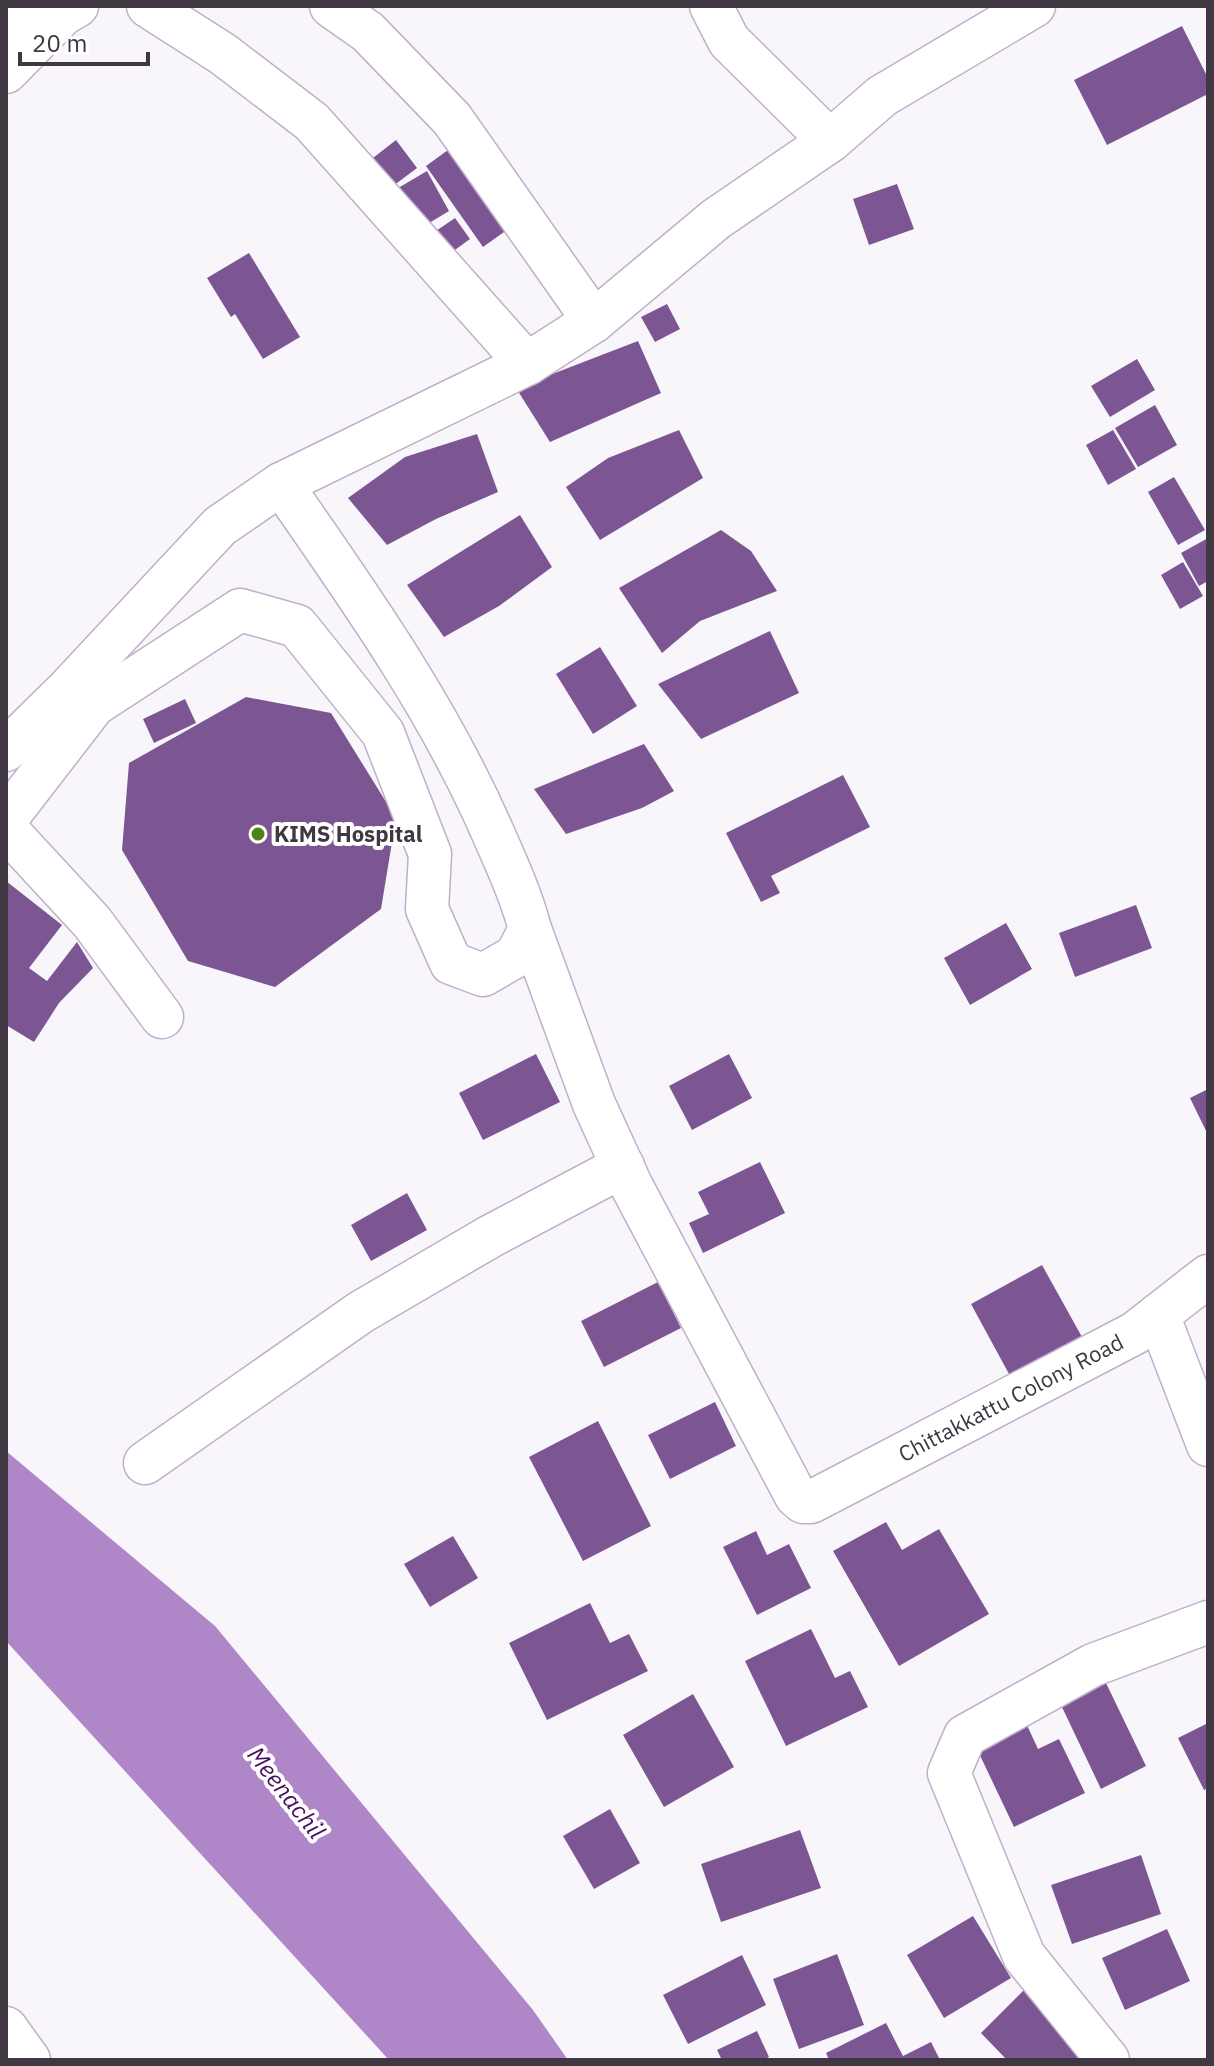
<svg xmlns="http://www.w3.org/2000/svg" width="1214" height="2066" viewBox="0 0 1214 2066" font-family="'IBM Plex Sans',sans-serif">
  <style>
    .water { fill: #af87c8 }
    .building { fill: #7c5693 }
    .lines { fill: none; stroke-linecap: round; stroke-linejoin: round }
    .minor-casing { stroke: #bfb0c9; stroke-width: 45 }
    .minor { stroke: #fff; stroke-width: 42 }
    .poi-dot { fill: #508214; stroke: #fff; stroke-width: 3 }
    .labels { text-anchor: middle; stroke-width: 8; stroke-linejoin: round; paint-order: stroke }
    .poi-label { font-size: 22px; font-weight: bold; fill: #3f3843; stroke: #fff; text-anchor: start }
    .street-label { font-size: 22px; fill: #3f3843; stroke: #fff }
    .water-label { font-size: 24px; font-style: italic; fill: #46105f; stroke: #fff }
  </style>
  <rect width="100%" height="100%" fill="#f9f6fb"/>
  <path class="water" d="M 6,1451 L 215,1626 L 533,2010 L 568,2060 L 389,2060 L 6,1641 Z"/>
  <path class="building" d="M 1182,26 L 1208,78 L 1208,94 L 1107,145 L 1074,80 Z
    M 463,139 L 521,220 L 483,247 L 426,166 Z
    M 396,140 L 417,168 L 385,192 L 364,165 Z
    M 427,171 L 449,211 L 416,231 L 393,191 Z
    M 897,184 L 914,229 L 869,245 L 853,199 Z
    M 455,218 L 470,239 L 448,255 L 433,233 Z
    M 249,253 L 300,337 L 263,359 L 235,314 L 231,317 L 207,278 Z
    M 667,304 L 680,329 L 655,342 L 641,317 Z
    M 638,341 L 661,393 L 550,442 L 516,388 Z
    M 1137,359 L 1155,390 L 1110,417 L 1091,386 Z
    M 1155,405 L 1177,445 L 1138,467 L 1115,428 Z
    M 679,430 L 703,478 L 600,540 L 566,487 L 608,458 Z
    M 1113,430 L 1136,469 L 1108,485 L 1086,445 Z
    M 477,434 L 498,492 L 436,519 L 387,545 L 348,498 L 405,457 Z
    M 1174,477 L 1205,530 L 1178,545 L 1148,492 Z
    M 520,515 L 552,567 L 499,606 L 444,637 L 407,585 Z
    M 721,530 L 751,551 L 777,591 L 700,621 L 662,653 L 619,588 Z
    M 1208,538 L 1208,581 L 1199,586 L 1181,553 Z
    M 1183,562 L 1203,596 L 1180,609 L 1161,575 Z
    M 770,631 L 799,693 L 701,739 L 658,684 Z
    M 600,647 L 637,706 L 593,734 L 556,674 Z
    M 246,697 L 331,713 L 396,818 L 381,909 L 275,987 L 188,961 L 122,850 L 129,763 Z
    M 185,699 L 196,723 L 154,743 L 143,719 Z
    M 644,744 L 674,791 L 642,808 L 566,834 L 534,789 Z
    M 843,775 L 870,827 L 771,876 L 780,893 L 761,902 L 726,833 Z
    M 6,881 L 62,925 L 29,968 L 47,981 L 77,942 L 93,968 L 59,1003 L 34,1042 L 6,1025 Z
    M 1136,905 L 1152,948 L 1075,977 L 1059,933 Z
    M 1006,923 L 1032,969 L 970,1005 L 944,958 Z
    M 536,1054 L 560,1102 L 483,1140 L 459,1093 Z
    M 729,1054 L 752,1098 L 692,1130 L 669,1086 Z
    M 1208,1089 L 1208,1135 L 1190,1098 Z
    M 760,1162 L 785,1213 L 703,1253 L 689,1223 L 709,1214 L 698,1192 Z
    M 407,1193 L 427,1230 L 371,1261 L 351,1225 Z
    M 1042,1265 L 1087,1346 L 1015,1385 L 971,1304 Z
    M 658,1282 L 681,1328 L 604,1367 L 581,1321 Z
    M 715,1402 L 736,1446 L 670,1479 L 648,1435 Z
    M 598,1421 L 651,1526 L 583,1561 L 529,1457 Z
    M 886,1522 L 902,1550 L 939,1529 L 989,1614 L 899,1666 L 833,1551 Z
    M 756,1531 L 767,1555 L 789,1544 L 811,1588 L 757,1615 L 723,1547 Z
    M 453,1536 L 478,1578 L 430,1607 L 404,1564 Z
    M 590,1603 L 610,1643 L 629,1634 L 648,1671 L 547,1720 L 509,1643 Z
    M 811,1629 L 835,1678 L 850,1671 L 868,1707 L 786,1746 L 745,1661 Z
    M 1106,1683 L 1146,1766 L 1101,1789 L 1061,1705 Z
    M 693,1694 L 734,1767 L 664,1807 L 623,1735 Z
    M 1026,1723 L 1038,1749 L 1059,1739 L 1085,1793 L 1014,1827 L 976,1747 Z
    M 1208,1723 L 1208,1788 L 1204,1790 L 1178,1738 Z
    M 610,1809 L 640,1863 L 594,1889 L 563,1836 Z
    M 800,1830 L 821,1888 L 721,1922 L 701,1864 Z
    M 1141,1855 L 1161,1914 L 1072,1944 L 1051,1885 Z
    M 973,1916 L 1011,1978 L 944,2018 L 907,1955 Z
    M 1167,1929 L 1190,1981 L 1125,2010 L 1102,1958 Z
    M 837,1954 L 864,2025 L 799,2049 L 773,1979 Z
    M 742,1955 L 766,2005 L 688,2044 L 663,1995 Z
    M 1025,1989 L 1086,2060 L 1007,2060 L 981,2033 Z
    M 886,2023 L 903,2056 L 931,2042 L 940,2060 L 829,2060 L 826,2053 Z
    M 757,2031 L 769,2057 L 763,2060 L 722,2060 L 717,2050 Z"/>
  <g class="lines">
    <defs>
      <g id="minor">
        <path d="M 148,6 L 223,54 L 312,122 L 527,364"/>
        <path d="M 331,6 L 368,32 L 452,119 L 594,321"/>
        <path d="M 711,6 L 729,41 L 830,141"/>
        <path d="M 6,20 L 19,6"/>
        <path d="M 6,72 L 63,14 L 77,6"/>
        <path d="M 6,750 L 67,690 L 220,526 L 281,484 L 527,364 L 594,321 L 716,219 L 830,141 L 882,96 L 1034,6"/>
        <path d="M 6,819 L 94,705 L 240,610 L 297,626 L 383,733 L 430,854 L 427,909 L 451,963 L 483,975 L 516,956 L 530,929 C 521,895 507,865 493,833 C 438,707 359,596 281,484"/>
        <path d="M 6,829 L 92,922 L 162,1017"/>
        <path id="s1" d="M 530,929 L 594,1104 L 631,1185 L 796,1496 L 803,1502 L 811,1502 L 1135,1333 L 1208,1276"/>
        <path d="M 1158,1315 L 1208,1445"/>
        <path d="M 145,1463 L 361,1312 L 491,1236 L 623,1166"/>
        <path d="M 6,2028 L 29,2060"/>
        <path d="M 1108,2060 L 1024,1956 L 949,1773 L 965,1736 L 1093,1665 L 1208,1622"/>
      </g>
    </defs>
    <use href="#minor" class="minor-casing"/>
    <use href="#minor" class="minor"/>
  </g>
  <circle class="poi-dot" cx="258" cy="834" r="8"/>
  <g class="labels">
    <g class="poi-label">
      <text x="274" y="842">KIMS Hospital</text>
    </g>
    <g class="street-label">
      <text dy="8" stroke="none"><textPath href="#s1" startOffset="870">Chittakkattu Colony Road</textPath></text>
    </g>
    <g class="water-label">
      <text transform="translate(286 1793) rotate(52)" y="8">Meenachil</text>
    </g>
  </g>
  <rect width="1214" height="2066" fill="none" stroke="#3f3843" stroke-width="16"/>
  <path d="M20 52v12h128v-12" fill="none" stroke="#3f3843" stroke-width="4"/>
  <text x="32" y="52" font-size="24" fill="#3f3843" stroke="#ffffff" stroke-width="6" paint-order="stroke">20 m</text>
</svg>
